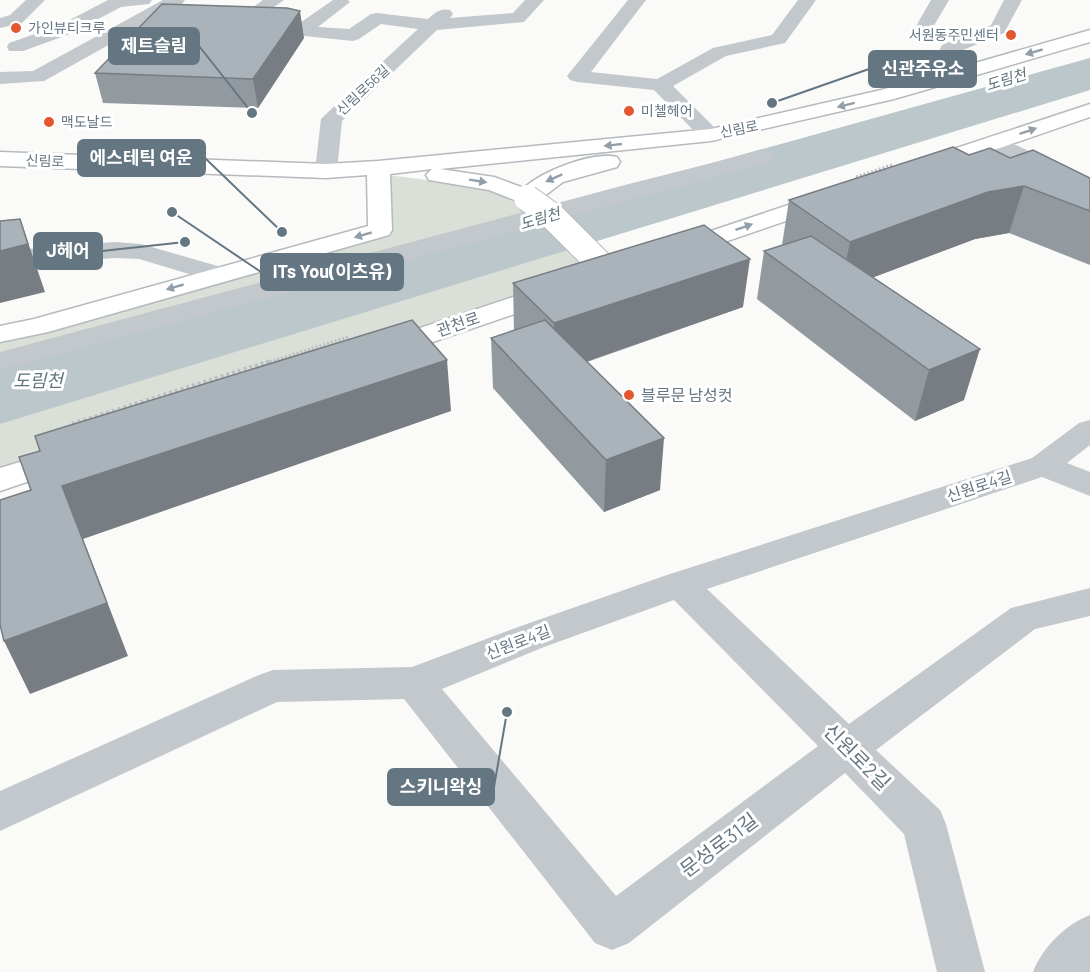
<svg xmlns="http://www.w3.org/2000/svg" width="1090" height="972" viewBox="0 0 1090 972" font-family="Barlow,'Noto Sans KR',sans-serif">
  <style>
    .green { fill: #dadfd7 }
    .water { fill: #bbc7cb }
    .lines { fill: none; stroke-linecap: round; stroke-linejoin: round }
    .major-casing { stroke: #b5babe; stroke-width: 3 }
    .path-far1 { stroke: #bbbfc2; stroke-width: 3; stroke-dasharray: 2 2; stroke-linecap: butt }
    .path { stroke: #bbbfc2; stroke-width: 4; stroke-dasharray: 3 3; stroke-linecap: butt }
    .minor { fill: #c3c8cc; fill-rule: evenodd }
    .major { fill: #fff; fill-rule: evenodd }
    .major-bridge-casing { stroke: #b5babe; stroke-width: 28; stroke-linecap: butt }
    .major-bridge { stroke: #fff; stroke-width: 26 }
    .wall { fill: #929a9f }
    .shaded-wall { fill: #777d82 }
    .building { fill: #aab3b9; stroke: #777d82; stroke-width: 1.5 }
    .oneway { fill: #939fa8 }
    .poi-dot { fill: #e4572e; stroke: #fff; stroke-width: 2 }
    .labels { text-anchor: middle; stroke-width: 6; stroke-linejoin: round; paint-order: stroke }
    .far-poi-label { font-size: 14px; fill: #657683; stroke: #fff; text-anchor: start }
    .far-street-label { font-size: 14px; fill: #657683; stroke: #fff }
    .far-water-label { font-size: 15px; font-style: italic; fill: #60757c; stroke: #fff }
    .street-label { font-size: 16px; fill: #657683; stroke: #fff }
    .poi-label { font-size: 16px; fill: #657683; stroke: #fff; text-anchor: start }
    .water-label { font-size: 18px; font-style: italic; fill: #60757c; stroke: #fff }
    .near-street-label { font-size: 20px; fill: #657683; stroke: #fff }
    .leader { fill: none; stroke: #657683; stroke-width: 2 }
    .callout-dot { fill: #657683; stroke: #fff; stroke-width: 2 }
    .callout { fill: #657683; stroke: #657683; stroke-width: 2 }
    .callout-label { font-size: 18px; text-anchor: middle; font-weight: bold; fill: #fff }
  </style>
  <rect width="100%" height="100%" fill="#fafaf8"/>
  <path class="green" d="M 387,175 L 484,187 L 532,207 L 595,272 L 0,472 L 0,339 L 53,329 L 391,232 Z"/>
  <path class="water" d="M 1090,58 L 1090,90 L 0,424 L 0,361 Z"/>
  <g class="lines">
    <defs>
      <path id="major" d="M 1090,30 L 1090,42 L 894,99 L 711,141 L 440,169 L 494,177 L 524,188 C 542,171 593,151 617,157 L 620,162 L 617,167 L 563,182 L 535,203 L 527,205 L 489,190 L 429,180 L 426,175 L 432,169 L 390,174 L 392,230 L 389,235 L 48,332 L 0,342 L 0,326 L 34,319 L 368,226 L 367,175 L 326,178 L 0,166 L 0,152 L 326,164 L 378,161 L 711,129 L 881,90 Z
        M 1090,104 L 1090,117 L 930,172 L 922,174 L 914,172 L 911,167 L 914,162 Z
        M 830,191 L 838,193 L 842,198 L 838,203 L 687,255 L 678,258 L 669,255 L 665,250 L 669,245 Z
        M 555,283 L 564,285 L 568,291 L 564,297 L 392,356 L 382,359 L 372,356 L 368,350 L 372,344 Z
        M 66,448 L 77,451 L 82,458 L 77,465 L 0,491 L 0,468 Z"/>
    </defs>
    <use href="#major" class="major-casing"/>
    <path class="path-far1" d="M 856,177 L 892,165
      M 266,363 L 348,337"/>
    <path class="path" d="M 72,424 L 270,361"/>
    <path class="minor" d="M 26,0 L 45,0 L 22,23 L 0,28 L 0,18 L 10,15 Z
      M 108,0 L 152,0 L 149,4 L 121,7 L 70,34 L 23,51 L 9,51 L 7,47 L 9,43 L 58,26 Z
      M 163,0 L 185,0 L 182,4 L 44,81 L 0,84 L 0,72 L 33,71 Z
      M 263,0 L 284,0 L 257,19 L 245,19 L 242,15 Z
      M 333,0 L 348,0 L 350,2 L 318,27 L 349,29 L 371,14 L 377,13 L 428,19 C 436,12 440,8 450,10 L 453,14 L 450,18 L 513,13 L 525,0 L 544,0 L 524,22 L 437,30 L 342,121 L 337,171 L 334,176 L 326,178 L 318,176 L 315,171 L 321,119 L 325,115 L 418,29 L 381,24 L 359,39 L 353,41 L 294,35 L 291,31 L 294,27 Z
      M 628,0 L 646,0 L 591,72 L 657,79 L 713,48 L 772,35 L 798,0 L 816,0 L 785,43 L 726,56 L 673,86 L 722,135 L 719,140 L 711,141 L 703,140 L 654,90 L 577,82 L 570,80 L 567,76 Z
      M 931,0 L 949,0 L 926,39 L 914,39 L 911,35 Z
      M 1004,0 L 1022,0 L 1004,33 L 956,53 L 942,53 L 940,49 L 942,45 L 991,25 Z
      M 995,135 L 1090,180 L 1090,196 L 987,147 L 984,142 L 987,137 Z
      M 763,150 L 771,152 L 774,157 L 771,162 L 0,370 L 0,352 L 621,186 Z
      M 115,242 L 141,244 L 228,269 L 232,275 L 228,281 L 219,283 L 139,259 L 115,258 L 0,267 L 0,251 Z
      M 1090,420 L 1090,445 L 1067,463 L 1090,472 L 1090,496 L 1042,477 L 707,589 L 849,724 L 1011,608 L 1090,588 L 1090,616 L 1035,629 L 876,750 L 940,810 L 946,824 L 985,972 L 937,972 L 904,834 L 845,773 L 629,943 L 612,950 L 595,943 L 404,699 L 277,702 L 0,831 L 0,791 L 259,675 L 273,670 L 412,667 L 518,627 L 667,575 L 1032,458 L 1079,423 ZM 674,600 L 818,746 L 616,896 L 442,689 L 544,647 Z
      M 1090,915 L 1090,972 L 1033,972 C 1043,947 1065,925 1090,915 Z"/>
    <use href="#major" class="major"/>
    <defs>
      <path id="major-bridge" d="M 527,198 L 552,216 L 609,273"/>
    </defs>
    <use href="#major-bridge" class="major-bridge-casing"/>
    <use href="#major-bridge" class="major-bridge"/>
  </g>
  <path class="wall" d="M 304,38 L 258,108 L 103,103 L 95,73 Z
    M 1010,158 L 1090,178 L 1090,265 L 1009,233 L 975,239 L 873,277 L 964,400 L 915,421 L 757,299 L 764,251 L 782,245 L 789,200 Z
    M 513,283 L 743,307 L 587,362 L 660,490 L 604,512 L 493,388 L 491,338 L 514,330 Z"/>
  <path class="shaded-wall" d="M 300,11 L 304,38 L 258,108 L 253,79 Z
    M 1024,186 L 1009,233 L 975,239 L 840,290 L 850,242 L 988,192 Z
    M 20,219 L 45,292 L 0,303 L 0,251 Z
    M 750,259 L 743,307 L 553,373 L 554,323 Z
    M 980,349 L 964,400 L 915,421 L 929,370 Z
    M 447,360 L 451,411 L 83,539 L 128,656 L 30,694 L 4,641 L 62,486 Z
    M 664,438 L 660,490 L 604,512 L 606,460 Z"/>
  <path class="building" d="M 162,4 L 287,8 L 300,11 L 253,79 L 95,73 Z
    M 953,147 L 969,155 L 990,148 L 1010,158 L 1033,150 L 1090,178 L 1090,211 L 1024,186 L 988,192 L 850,242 L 789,200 Z
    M 20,219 L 28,244 L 0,251 L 0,221 Z
    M 704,225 L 750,259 L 554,323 L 513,283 Z
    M 811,236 L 980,349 L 929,370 L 764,251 Z
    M 412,320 L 447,360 L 62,486 L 107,603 L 4,641 L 0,625 L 0,500 L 31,490 L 19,457 L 40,451 L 35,436 Z
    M 545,320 L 664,438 L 606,460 L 491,338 Z"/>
  <defs><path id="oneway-solid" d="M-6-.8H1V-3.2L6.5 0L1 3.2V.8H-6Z" transform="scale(1.5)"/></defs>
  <g class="oneway">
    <use href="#oneway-solid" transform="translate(1034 52) rotate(164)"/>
    <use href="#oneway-solid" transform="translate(846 105) rotate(166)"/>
    <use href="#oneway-solid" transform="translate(1028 131) rotate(-19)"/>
    <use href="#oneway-solid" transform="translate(613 145) rotate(174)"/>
    <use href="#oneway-solid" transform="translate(554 178) rotate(156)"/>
    <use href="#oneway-solid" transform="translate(478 181) rotate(9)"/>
    <use href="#oneway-solid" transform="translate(744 227) rotate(-19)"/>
    <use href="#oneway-solid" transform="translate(363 235) rotate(164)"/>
    <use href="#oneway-solid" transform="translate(175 287) rotate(164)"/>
  </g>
  <g class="poi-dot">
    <circle cx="16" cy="28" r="6"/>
    <circle cx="1011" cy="35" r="6"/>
    <circle cx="629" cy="111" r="6"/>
    <circle cx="49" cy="122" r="6"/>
    <circle cx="629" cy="395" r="6"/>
  </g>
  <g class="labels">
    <g class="far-poi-label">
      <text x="28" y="33">가인뷰티크루</text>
      <text x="999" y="40" text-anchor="end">서원동주민센터</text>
      <text x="641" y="116">미첼헤어</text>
      <text x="61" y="127">맥도날드</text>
    </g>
    <g class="far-street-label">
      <text transform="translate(363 90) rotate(-43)" y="5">신림로56길</text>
      <text transform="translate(739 129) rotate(-11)" y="5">신림로</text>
      <text transform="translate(45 161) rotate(2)" y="5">신림로</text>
    </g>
    <g class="far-water-label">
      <text transform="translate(1006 80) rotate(-17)" y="5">도림천</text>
      <text transform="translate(540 219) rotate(-17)" y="5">도림천</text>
    </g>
    <g class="street-label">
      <text transform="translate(458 324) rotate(-19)" y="6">관천로</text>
      <text transform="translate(979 486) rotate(-18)" y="6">신원로4길</text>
      <text transform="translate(518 642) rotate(-21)" y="6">신원로4길</text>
    </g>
    <g class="poi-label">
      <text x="641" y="401">블루문 남성컷</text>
    </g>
    <g class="water-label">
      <text x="38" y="387">도림천</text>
    </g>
    <g class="near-street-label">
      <text transform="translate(857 757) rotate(45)" y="7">신원로2길</text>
      <text transform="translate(719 845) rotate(-37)" y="7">문성로31길</text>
    </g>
  </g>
  <path class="leader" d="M252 113L199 46M772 103L869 69M282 232L205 158M185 242L102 251M172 212L261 272M507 712L494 787"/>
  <g class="callout-dot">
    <circle cx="252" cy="113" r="6"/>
    <circle cx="772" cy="103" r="6"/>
    <circle cx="282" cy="232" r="6"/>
    <circle cx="185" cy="242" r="6"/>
    <circle cx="172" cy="212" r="6"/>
    <circle cx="507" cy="712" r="6"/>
  </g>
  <g class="callout">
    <rect x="109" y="28" width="90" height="36" rx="6"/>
    <rect x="869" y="51" width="107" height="36" rx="6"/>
    <rect x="78" y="140" width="127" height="36" rx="6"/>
    <rect x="34" y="233" width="68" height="36" rx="6"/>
    <rect x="261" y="254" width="142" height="36" rx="6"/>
    <rect x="388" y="769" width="106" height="36" rx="6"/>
  </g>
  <g class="callout-label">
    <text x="154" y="52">제트슬림</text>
    <text x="923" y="75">신관주유소</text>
    <text x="141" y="164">에스테틱 여운</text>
    <text x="68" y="257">J헤어</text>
    <text x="332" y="278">ITs You(이츠유)</text>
    <text x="441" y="793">스키니왁싱</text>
  </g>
</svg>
